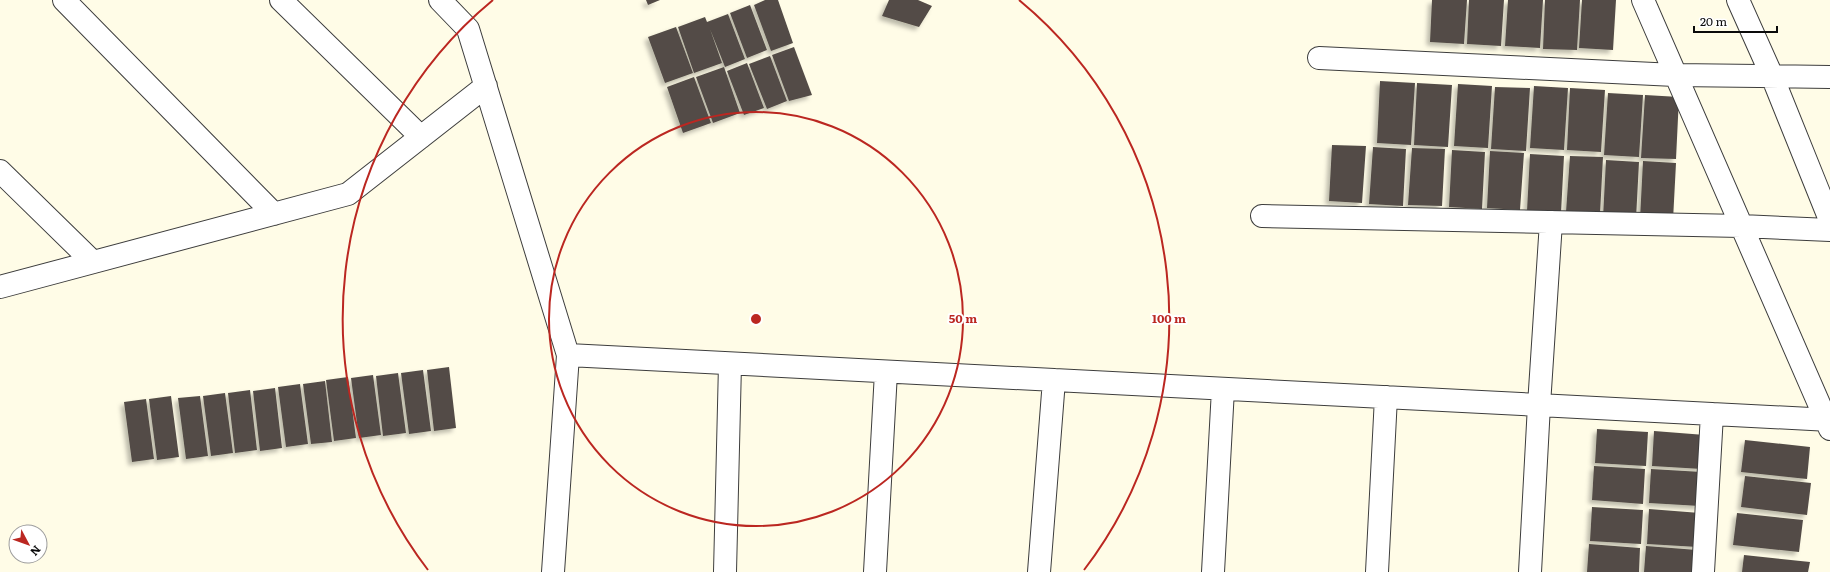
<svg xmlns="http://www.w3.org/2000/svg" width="1830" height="572" viewBox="0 0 1830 572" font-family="Literata,serif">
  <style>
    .building { fill: #534c46; filter: url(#shadow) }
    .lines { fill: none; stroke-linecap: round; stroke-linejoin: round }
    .street-casing { stroke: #3d3d3d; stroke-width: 24 }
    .street { stroke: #fff; stroke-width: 22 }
    .ring { fill: none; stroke: #bb2721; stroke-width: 2 }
    .centre { fill: #bb2721; stroke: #fff; stroke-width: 2 }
    .ring-label { font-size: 12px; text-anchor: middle; font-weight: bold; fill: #bb2721; stroke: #fff; stroke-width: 4; stroke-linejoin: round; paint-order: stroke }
  </style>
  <defs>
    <filter id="shadow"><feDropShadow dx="-3.5" dy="3.5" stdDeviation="2" flood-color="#0004"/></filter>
  </defs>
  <rect width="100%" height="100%" fill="#fffce7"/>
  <path class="building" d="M 646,0 L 660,0 L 648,5 Z
    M 765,0 L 778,0 L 793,43 L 771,51 L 754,5 Z
    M 889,0 L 918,0 L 932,6 L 919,27 L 882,16 Z
    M 1432,0 L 1467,0 L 1464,44 L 1430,42 Z
    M 1469,0 L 1504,0 L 1501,46 L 1467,44 Z
    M 1508,0 L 1543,0 L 1540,48 L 1505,46 Z
    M 1545,0 L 1580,0 L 1577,50 L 1543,49 Z
    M 1582,0 L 1616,0 L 1613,50 L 1579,48 Z
    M 750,5 L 767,50 L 747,58 L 730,13 Z
    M 728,14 L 745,59 L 725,67 L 710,29 L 722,63 L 694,73 L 678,27 L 705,17 L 707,22 Z
    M 676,27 L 693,73 L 665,83 L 648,37 Z
    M 794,47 L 812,95 L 789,101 L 772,55 Z
    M 770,56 L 787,101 L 767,109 L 749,64 Z
    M 747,63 L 764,108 L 744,115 L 727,71 Z
    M 724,67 L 740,113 L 713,123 L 696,77 Z
    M 694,77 L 711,123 L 683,133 L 667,87 Z
    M 1380,81 L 1415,83 L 1411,145 L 1377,143 Z
    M 1417,83 L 1452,85 L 1448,147 L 1414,145 Z
    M 1458,84 L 1492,86 L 1488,148 L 1454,146 Z
    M 1534,86 L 1568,88 L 1564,150 L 1530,148 Z
    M 1495,87 L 1530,88 L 1526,151 L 1491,149 Z
    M 1570,88 L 1605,90 L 1601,152 L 1567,150 Z
    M 1608,93 L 1643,95 L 1639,157 L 1604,155 Z
    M 1645,95 L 1679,97 L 1676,159 L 1641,158 Z
    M 1332,145 L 1366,146 L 1362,203 L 1329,201 Z
    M 1373,147 L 1406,149 L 1403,206 L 1369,204 Z
    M 1412,148 L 1445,149 L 1442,206 L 1408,205 Z
    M 1452,150 L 1485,152 L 1482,209 L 1449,207 Z
    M 1490,151 L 1524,153 L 1520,210 L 1487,208 Z
    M 1530,154 L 1564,156 L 1561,213 L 1527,211 Z
    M 1570,156 L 1603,157 L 1600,214 L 1566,212 Z
    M 1606,160 L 1639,162 L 1636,219 L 1603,218 Z
    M 1643,161 L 1676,163 L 1673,220 L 1640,219 Z
    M 449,367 L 456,428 L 434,431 L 427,370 Z
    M 423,370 L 431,431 L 409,434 L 401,373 Z
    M 398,373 L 406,433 L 383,436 L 376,376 Z
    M 373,375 L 381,435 L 359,438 L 351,378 Z
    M 348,377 L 356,438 L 334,441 L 326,380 Z
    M 325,381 L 332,442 L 311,444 L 303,384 Z
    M 300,384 L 308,444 L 286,447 L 278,387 Z
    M 275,388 L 282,448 L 260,451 L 253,391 Z
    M 250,390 L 257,450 L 235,453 L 228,393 Z
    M 225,393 L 233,453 L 211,456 L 203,396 Z
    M 171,396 L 179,457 L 157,460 L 149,399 Z
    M 200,396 L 208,456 L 186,459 L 178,398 Z
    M 146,399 L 154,459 L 132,462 L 124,402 Z
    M 1597,429 L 1648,432 L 1646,466 L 1595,463 Z
    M 1654,431 L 1705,435 L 1702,469 L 1652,466 Z
    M 1745,440 L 1810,447 L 1807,479 L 1741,472 Z
    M 1594,466 L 1645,469 L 1643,504 L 1592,500 Z
    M 1651,469 L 1702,472 L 1700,506 L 1649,503 Z
    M 1745,476 L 1811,483 L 1807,515 L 1741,507 Z
    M 1592,507 L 1643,510 L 1641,544 L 1590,541 Z
    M 1649,509 L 1700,513 L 1698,547 L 1647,544 Z
    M 1737,513 L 1803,520 L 1799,552 L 1733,545 Z
    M 1589,544 L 1640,548 L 1639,572 L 1587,572 Z
    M 1646,546 L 1697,550 L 1695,572 L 1644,572 Z
    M 1744,555 L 1810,562 L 1808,572 L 1742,572 Z"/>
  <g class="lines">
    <defs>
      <path id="street" d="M 64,0 L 274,214
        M 281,0 L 421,137
        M 440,0 L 468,29 L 568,355 L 553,572
        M 1643,0 L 1830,429
        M 1738,0 L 1772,76 L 1830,220
        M 1319,58 L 1675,75 L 1830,77
        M 0,171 L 93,262
        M 1262,216 L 1741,226 L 1830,230
        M 0,287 L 348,194 L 486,86
        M 568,355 L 1830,420
        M 725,572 L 730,364
        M 875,572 L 886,372
        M 1039,572 L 1054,380
        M 1213,572 L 1223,389
        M 1377,572 L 1386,397
        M 1530,572 L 1539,405 L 1551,222
        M 1703,572 L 1712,414"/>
    </defs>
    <use href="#street" class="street-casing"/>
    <use href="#street" class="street"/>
  </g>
  <g class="ring">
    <circle cx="756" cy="319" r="207"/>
    <path d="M428 570A413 413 0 0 1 493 0M1019 0A413 413 0 0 1 1084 570"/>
  </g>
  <circle cx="756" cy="319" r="6" class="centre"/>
  <g class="ring-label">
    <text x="963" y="323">50 m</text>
    <text x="1169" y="323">100 m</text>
  </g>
  <g transform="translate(28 544) rotate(131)"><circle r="19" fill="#ffffff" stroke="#9d9d9d"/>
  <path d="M0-3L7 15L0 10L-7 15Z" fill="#bb2721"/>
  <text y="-6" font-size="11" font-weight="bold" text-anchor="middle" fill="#0a0a0a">N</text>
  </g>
  <path d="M1694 26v6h83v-6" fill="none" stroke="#0a0a0a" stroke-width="2"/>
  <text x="1700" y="26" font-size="12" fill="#0a0a0a" stroke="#ffffff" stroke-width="3" paint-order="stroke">20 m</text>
</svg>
